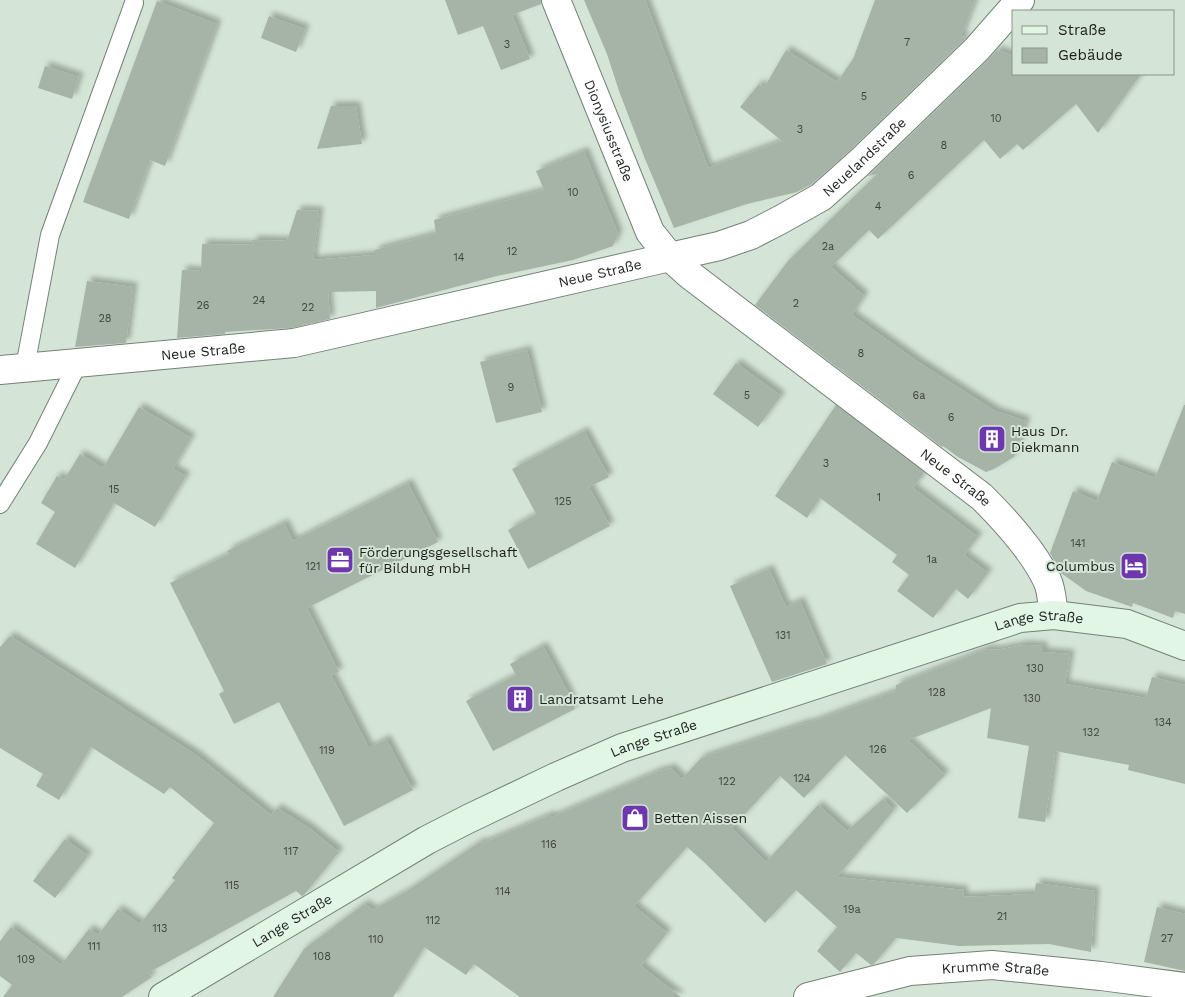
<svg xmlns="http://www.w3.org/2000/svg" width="1185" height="997" viewBox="0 0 1185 997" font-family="'Work Sans',sans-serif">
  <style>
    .building { fill: #a5b4a7; filter: url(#shadow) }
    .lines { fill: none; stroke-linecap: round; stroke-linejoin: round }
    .lane-casing { stroke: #738275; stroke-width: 20 }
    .street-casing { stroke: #738275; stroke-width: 30 }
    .secondary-casing { stroke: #738275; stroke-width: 30 }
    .lane { stroke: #fff; stroke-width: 18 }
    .street { stroke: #fff; stroke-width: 28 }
    .secondary { stroke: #e2f6e5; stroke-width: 28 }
    .labels { text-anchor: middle; stroke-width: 4; stroke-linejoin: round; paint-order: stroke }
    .number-label { font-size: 11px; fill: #3e453e }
    .street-label { font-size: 14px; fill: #1b201b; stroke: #d4e4d6 }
    .poi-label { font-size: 14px; fill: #1b201b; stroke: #d4e4d6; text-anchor: start }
  </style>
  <defs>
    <filter id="shadow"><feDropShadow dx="4.5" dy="-4.5" stdDeviation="2.5" flood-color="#0004"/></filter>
  </defs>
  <rect width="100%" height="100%" fill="#d4e4d6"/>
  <path class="building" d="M 445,0 L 541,0 L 541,4 L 512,15 L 530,59 L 501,70 L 483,26 L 458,35 Z
    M 584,0 L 645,0 L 708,168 L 782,141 L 740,107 L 759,84 L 764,88 L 786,50 L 837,82 L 853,59 L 875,0 L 975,0 L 961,36 L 966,38 L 848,152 L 812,184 L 797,192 L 747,204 L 674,228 L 645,159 L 619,91 L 607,54 Z
    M 157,1 L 217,24 L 165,166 L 150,160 L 129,219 L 83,202 Z
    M 269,16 L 305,29 L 296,52 L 261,38 Z
    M 997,50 L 1014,56 L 1014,74 L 1141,74 L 1098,133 L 1076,104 L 1023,150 L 1017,144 L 1000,159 L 984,140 L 878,239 L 869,230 L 831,267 L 864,296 L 852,315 L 918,362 L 995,411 L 1026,421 L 1014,457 L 994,469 L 986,472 L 958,457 L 943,446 L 942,447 L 755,305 L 788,261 L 877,174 L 868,176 L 988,60 Z
    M 45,66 L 79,77 L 72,99 L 38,88 Z
    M 331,106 L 356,106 L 362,144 L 317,149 Z
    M 584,151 L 618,234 L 613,246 L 573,260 L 497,276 L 376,308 L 376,291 L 328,292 L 330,319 L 292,328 L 225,332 L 225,334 L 177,338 L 182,270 L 201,271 L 202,244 L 253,245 L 252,240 L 287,241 L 297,210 L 319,211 L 313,260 L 375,255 L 375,250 L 436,234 L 434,220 L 544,190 L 536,171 Z
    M 87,281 L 133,287 L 126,343 L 75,347 Z
    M 527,350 L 542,412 L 496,423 L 480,362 Z
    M 736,363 L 781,396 L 758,427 L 713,394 Z
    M 836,405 L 924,473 L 913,488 L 978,537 L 964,555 L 988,573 L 968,599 L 956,589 L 933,618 L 897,591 L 909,575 L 892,562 L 897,555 L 820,498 L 807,518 L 775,496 Z
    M 1184,405 L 1185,405 L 1185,614 L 1175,611 L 1173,618 L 1133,603 L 1132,607 L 1086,591 L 1061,573 L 1050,553 L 1073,491 L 1097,501 L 1112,462 L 1155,478 Z
    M 139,407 L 191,438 L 173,469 L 186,476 L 155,527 L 114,503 L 75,568 L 36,544 L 55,512 L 41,503 L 57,476 L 64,480 L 80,454 L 103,468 Z
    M 584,431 L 609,477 L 589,487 L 610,526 L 528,569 L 508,530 L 536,514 L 512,469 Z
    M 408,483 L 438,542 L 307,608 L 339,672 L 331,675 L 369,748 L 386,739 L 413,790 L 344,826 L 279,702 L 234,724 L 219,694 L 224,691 L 170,583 L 229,554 L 227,551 L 284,523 L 293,541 Z
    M 769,569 L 786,607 L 800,601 L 827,664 L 772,682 L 730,586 Z
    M 10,636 L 196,755 L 271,815 L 277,808 L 309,828 L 339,852 L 304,895 L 302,896 L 296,891 L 148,973 L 152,977 L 122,997 L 3,997 L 12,985 L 0,976 L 0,941 L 11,927 L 61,965 L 89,929 L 98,935 L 118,909 L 140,924 L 175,880 L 172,878 L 214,823 L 170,787 L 164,794 L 91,747 L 59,800 L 36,786 L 43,774 L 0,748 L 0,647 Z
    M 1024,645 L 1043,646 L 1043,652 L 1070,654 L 1065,684 L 1146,698 L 1152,677 L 1185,685 L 1185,784 L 1128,770 L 1129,765 L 1055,751 L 1045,822 L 1018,818 L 1029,746 L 987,738 L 991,708 L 908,740 L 945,775 L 907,813 L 845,755 L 804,798 L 780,776 L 732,828 L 766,862 L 818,805 L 847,831 L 883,799 L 894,810 L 837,877 L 964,890 L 963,897 L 1034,894 L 1036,883 L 1095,891 L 1091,952 L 1049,944 L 959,946 L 896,938 L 874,964 L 871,965 L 856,953 L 840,972 L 817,951 L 837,927 L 796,890 L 765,923 L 705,863 L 687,847 L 634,906 L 667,933 L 641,966 L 681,997 L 520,997 L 474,964 L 466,975 L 424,947 L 393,997 L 273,997 L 304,949 L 364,904 L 373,910 L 407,891 L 480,842 L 483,843 L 550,815 L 552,817 L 661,770 L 661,771 L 671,768 L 682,779 L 701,758 L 806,723 L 807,724 L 896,691 L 896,685 L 987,649 L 997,650 Z
    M 543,646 L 570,696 L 569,697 L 575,709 L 493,751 L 466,701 L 516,675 L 510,664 Z
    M 65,839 L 88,856 L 55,898 L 33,881 Z
    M 1157,907 L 1185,914 L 1185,971 L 1144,962 Z"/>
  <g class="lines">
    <defs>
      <path id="lane" d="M 25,367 L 50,235 L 134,3
        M 0,504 L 38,443 L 78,363"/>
      <g id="street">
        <path id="s1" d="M 556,0 L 650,232 L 670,257 L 719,246 L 751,235 L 780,220 L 821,197 L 859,163 L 977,49 L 1020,0"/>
        <path id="s2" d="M 0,370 L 294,343 L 670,257 L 690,275 L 982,497 C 1005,520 1033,550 1047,580 C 1052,590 1052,604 1054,615"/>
        <path id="s3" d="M 808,997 L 910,971 L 992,965 L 1101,976 L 1185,987"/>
      </g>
      <g id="secondary">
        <path id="s4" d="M 163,997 L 427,840 L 468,819 L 556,777 L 622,748 L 1020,618 L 1054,615 L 1127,624 L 1185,646"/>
      </g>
    </defs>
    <use href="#lane" class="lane-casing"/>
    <use href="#street" class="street-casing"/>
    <use href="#secondary" class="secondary-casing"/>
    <use href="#lane" class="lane"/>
    <use href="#street" class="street"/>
    <use href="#secondary" class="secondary"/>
  </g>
  <defs>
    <symbol id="building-square" viewBox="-11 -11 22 22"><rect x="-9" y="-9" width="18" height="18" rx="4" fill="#6f37ad" stroke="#d4e4d6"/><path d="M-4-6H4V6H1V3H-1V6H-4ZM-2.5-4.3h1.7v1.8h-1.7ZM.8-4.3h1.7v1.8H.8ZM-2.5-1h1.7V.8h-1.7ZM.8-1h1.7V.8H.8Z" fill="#fff"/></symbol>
    <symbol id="office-square" viewBox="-11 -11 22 22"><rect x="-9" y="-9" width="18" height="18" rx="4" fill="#6f37ad" stroke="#d4e4d6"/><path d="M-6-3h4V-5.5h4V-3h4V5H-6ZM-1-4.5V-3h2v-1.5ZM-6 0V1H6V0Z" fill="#fff"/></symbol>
    <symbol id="hotel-square" viewBox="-11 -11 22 22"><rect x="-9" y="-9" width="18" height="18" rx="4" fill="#6f37ad" stroke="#d4e4d6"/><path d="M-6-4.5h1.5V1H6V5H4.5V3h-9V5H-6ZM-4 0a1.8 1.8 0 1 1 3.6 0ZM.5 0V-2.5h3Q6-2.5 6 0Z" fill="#fff"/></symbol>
    <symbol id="shop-square" viewBox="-11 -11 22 22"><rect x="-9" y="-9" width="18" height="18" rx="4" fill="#6f37ad" stroke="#d4e4d6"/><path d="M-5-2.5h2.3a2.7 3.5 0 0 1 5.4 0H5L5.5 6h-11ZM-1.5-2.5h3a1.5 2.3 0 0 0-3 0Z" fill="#fff"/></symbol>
  </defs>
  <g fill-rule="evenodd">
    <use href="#building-square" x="976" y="423" width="32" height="32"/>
    <use href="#office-square" x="324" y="544" width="32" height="32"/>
    <use href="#hotel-square" x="1118" y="550" width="32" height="32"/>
    <use href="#building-square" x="504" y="683" width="32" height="32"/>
    <use href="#shop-square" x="619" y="802" width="32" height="32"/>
  </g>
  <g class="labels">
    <g class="number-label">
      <text x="907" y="46">7</text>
      <text x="507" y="48">3</text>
      <text x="864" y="100">5</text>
      <text x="996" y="122">10</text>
      <text x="800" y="133">3</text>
      <text x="944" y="149">8</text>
      <text x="911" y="179">6</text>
      <text x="573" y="196">10</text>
      <text x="878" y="210">4</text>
      <text x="828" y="250">2a</text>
      <text x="512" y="255">12</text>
      <text x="459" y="261">14</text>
      <text x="259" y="304">24</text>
      <text x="796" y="307">2</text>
      <text x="203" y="309">26</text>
      <text x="308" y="311">22</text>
      <text x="105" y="322">28</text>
      <text x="861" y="357">8</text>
      <text x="511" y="391">9</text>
      <text x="747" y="399">5</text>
      <text x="919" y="399">6a</text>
      <text x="951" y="421">6</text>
      <text x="826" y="467">3</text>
      <text x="114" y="493">15</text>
      <text x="879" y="501">1</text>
      <text x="563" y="505">125</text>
      <text x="1078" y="547">141</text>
      <text x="932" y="563">1a</text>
      <text x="313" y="570">121</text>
      <text x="783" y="639">131</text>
      <text x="1035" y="672">130</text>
      <text x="937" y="696">128</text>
      <text x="1032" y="702">130</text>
      <text x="1163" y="726">134</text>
      <text x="1091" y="736">132</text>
      <text x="878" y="753">126</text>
      <text x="327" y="754">119</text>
      <text x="802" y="782">124</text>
      <text x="727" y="785">122</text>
      <text x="549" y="848">116</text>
      <text x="291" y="855">117</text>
      <text x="232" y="889">115</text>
      <text x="503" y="895">114</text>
      <text x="852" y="913">19a</text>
      <text x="1002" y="920">21</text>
      <text x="433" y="924">112</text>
      <text x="160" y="932">113</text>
      <text x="1167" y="942">27</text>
      <text x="376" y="943">110</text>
      <text x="94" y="950">111</text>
      <text x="322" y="960">108</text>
      <text x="26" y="963">109</text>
    </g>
    <g class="street-label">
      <text dy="5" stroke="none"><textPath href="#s1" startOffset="141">Dionysiusstraße</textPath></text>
      <text dy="5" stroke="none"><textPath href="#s1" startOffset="505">Neuelandstraße</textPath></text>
      <text dy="5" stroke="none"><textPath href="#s2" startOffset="609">Neue Straße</textPath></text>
      <text dy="5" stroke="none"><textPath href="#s2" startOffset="204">Neue Straße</textPath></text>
      <text dy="5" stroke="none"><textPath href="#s2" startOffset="1042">Neue Straße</textPath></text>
      <text dy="5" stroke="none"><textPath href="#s4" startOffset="960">Lange Straße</textPath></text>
      <text dy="5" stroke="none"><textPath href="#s4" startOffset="556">Lange Straße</textPath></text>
      <text dy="5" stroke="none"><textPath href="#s4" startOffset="150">Lange Straße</textPath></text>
      <text dy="5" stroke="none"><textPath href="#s3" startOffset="191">Krumme Straße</textPath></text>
    </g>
    <g class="poi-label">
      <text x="1011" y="436">Haus Dr.<tspan x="1011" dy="16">Diekmann</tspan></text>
      <text x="359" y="557">Förderungsgesellschaft<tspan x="359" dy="16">für Bildung mbH</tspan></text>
      <text x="1115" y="571" text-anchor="end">Columbus</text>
      <text x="539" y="704">Landratsamt Lehe</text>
      <text x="654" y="823">Betten Aissen</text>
    </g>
  </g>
  <rect x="1012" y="10" width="162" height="65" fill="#d4e4d6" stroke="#8a968b"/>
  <rect x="1022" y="26" width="25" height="8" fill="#e2f6e5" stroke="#8a968b"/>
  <text x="1058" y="35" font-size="15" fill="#1b201b">Straße</text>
  <rect x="1022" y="48" width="25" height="15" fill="#a5b4a7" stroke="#8a968b"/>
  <text x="1058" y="60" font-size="15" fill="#1b201b">Gebäude</text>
</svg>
